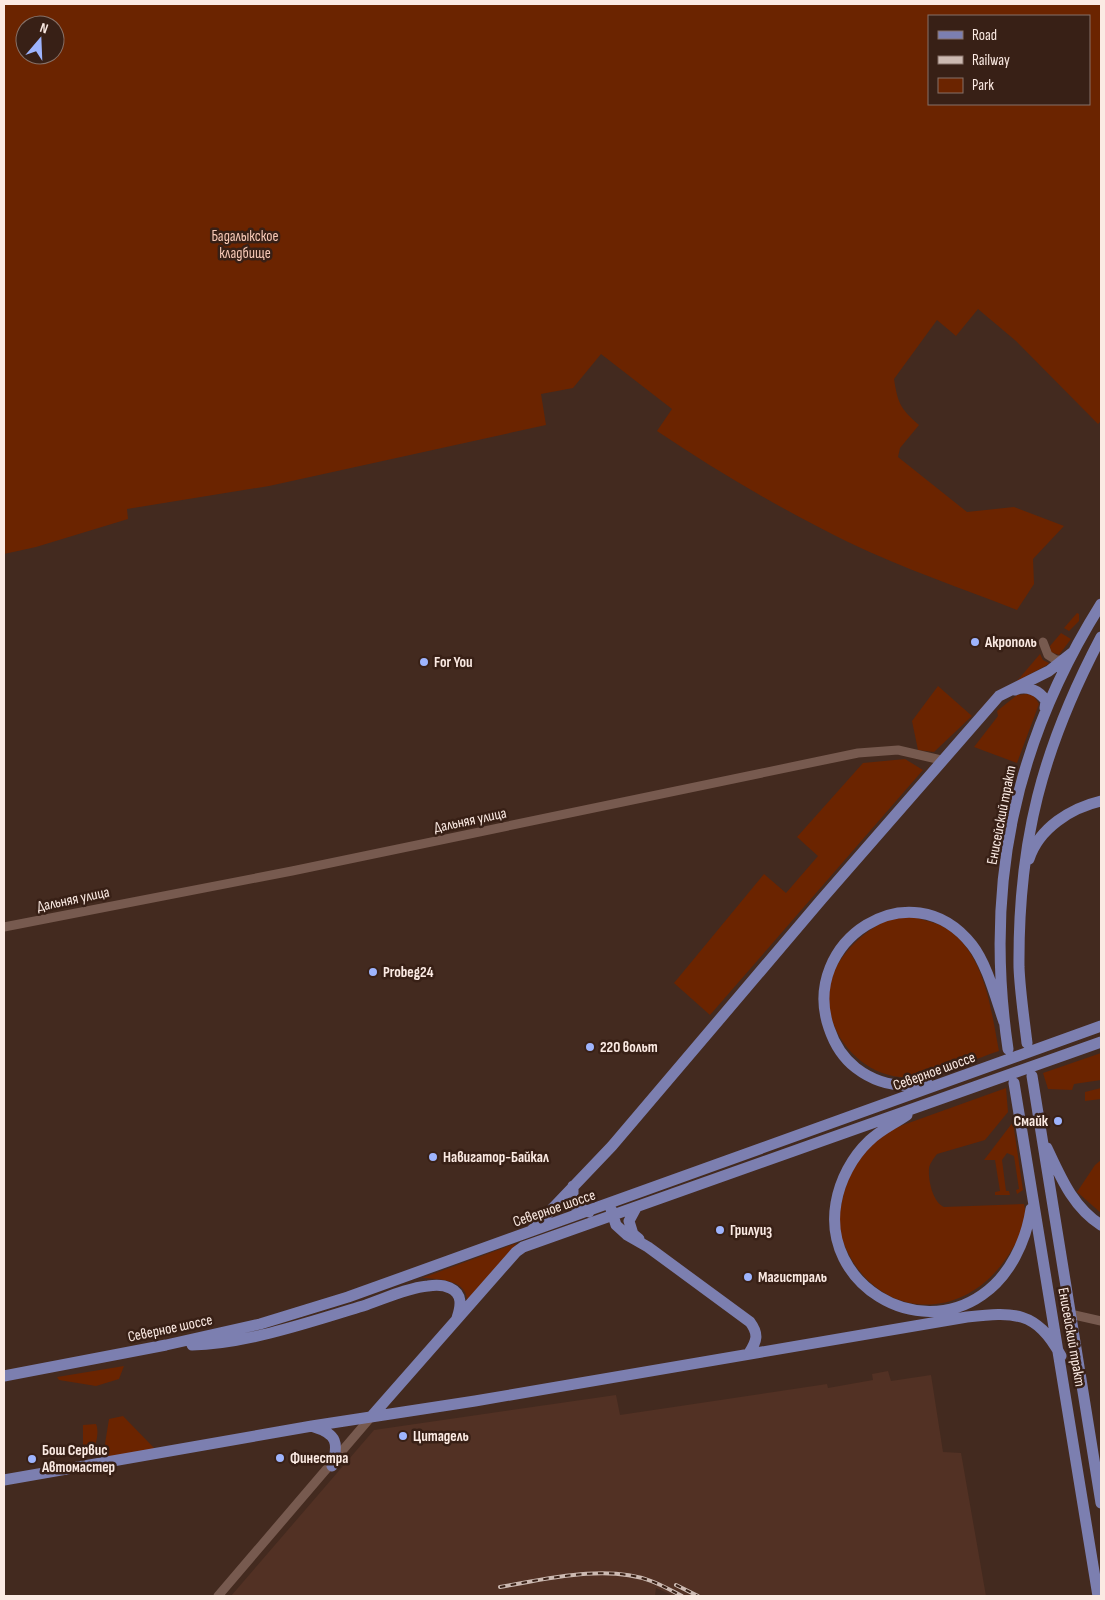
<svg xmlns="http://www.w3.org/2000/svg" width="1105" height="1600" viewBox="0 0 1105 1600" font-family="'Sofia Sans Condensed',sans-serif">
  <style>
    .built { fill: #523124 }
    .green { fill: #6b2400; fill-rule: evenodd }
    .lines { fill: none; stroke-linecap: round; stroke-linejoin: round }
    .minor { stroke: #775a4f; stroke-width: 9 }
    .major { stroke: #7c7fb0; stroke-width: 11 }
    .rail-casing { stroke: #ccb9b1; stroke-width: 4 }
    .rail { stroke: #382016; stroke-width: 2; stroke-dasharray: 5.5; stroke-linecap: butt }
    .poi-dot { fill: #9eb4fd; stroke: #382016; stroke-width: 2 }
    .labels { text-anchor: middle; stroke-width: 5; stroke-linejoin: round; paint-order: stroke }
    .park-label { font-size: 15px; fill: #f7c9b7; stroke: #382016 }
    .poi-label { font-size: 15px; font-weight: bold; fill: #fbeae3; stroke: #382016; text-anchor: start }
    .street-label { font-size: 15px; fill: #fbeae3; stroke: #382016 }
  </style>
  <rect width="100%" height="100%" fill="#432a1f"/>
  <path class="built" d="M 888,1371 L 891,1381 L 931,1375 L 943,1452 L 961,1453 L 986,1596 L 674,1596 L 656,1588 L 655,1596 L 231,1596 L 374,1430 L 616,1395 L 620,1415 L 827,1384 L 828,1388 L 873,1380 L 872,1374 Z"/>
  <path class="green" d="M 4,4 L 1101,4 L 1101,421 L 1098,424 L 1016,341 L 978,309 L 956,336 L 937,320 L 894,379 C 898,404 900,408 919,425 L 900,448 L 898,457 L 967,512 L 1014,507 L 1064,526 L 1033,559 L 1034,584 L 1017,610 C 961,588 902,568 848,542 C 781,509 718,472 657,431 L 672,409 L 601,354 L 573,388 L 541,394 L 546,425 L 269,486 L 127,509 L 128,519 L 36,547 L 4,554 ZM 929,16 L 1089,16 L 1089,104 L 929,104 ZM 25,25 L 55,25 L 55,55 L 25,55 Z
    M 1077,613 L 1079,614 L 1079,621 L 1069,631 L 1064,628 Z
    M 1061,633 L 1071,639 L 1059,655 L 1051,652 L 1050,646 Z
    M 1040,654 L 1043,660 L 1049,663 L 1047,665 L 1017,681 Z
    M 938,686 L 972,716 L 934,752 L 918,750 L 912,721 Z
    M 1027,694 L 1034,696 L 1039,704 L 1017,763 L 974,747 L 998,716 L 997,711 L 1017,695 Z
    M 905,759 L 923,770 L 710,1015 L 674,983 L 764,874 L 786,893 L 818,856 L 797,837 L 863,763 Z
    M 911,916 C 922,920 935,922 944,927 C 985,951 991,1010 999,1051 C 968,1061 932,1080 900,1077 C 854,1073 815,1020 833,974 C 842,951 869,926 893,918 C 898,917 905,917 911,916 Z
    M 1101,1053 L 1101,1080 L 1074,1084 L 1072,1090 L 1048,1089 L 1043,1073 Z
    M 1006,1088 L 1008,1112 L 985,1140 L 937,1154 C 934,1158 930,1163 929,1168 C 928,1181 933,1202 944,1207 L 1024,1204 C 1029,1224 1016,1244 1005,1260 C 967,1315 895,1322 855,1265 C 847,1253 838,1234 839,1219 C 839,1213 841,1207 842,1201 C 847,1176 860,1153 880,1137 C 893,1127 912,1122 928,1116 C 954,1107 980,1097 1006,1088 Z
    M 1101,1088 L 1101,1099 L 1085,1101 L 1085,1092 Z
    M 1013,1122 L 1023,1190 L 1017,1194 L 1016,1190 L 1019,1189 L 1014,1156 L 1007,1153 L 1002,1160 L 1006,1191 L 1009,1191 L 1010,1195 L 995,1195 L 995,1192 L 1000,1191 L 995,1160 L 984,1160 Z
    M 1101,1160 L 1101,1213 L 1077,1192 L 1095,1165 Z
    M 517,1243 L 467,1300 C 466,1279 437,1279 422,1278 Z
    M 124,1366 L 119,1379 L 96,1386 L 59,1380 L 57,1377 Z
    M 123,1416 L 155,1449 L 106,1457 L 104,1450 L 109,1419 Z
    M 96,1424 C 100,1433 95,1449 90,1456 L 83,1456 L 83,1425 Z"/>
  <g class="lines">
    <path class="minor" d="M 1043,642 L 1048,655 L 1056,660 L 1064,660
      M 4,927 L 292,871 L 858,753 L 898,750 L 941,760
      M 1070,1314 L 1101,1321
      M 218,1596 L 371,1417"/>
    <path class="major" d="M 1015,690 C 1026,685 1039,690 1046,701 L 1045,708
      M 1029,859 C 1039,828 1071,808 1101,801
      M 1027,1043 C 1024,1018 1020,992 1019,967 C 1018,841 1042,749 1101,637
      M 1008,1049 C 984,886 1014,743 1101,604
      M 1032,1076 L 1101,1503
      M 927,1083 C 900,1089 877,1084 856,1068 C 843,1058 834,1043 829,1028 C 799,942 911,867 972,945 C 987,964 996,999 1004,1022
      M 1014,1083 L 1098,1596
      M 907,1115 C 894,1124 880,1130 869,1141 C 852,1157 840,1180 836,1203 C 822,1284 916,1341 982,1295 C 1010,1276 1026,1241 1031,1209
      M 1047,1148 C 1061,1178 1073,1207 1101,1225
      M 573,1186 L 573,1205 L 589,1212
      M 636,1208 L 629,1221 L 633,1234 L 639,1239
      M 611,1209 L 616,1225 L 627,1235 L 648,1247 L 750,1322 C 759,1334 757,1341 749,1353
      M 531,1231 L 612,1146 L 821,900 L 999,696 L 1049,671 L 1073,652
      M 192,1345 C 246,1344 314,1321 366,1305 C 386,1298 407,1288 428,1286 C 434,1285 444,1285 450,1288 C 463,1294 461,1306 457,1318
      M 4,1376 L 166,1345 L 260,1324 L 348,1297 L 1101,1026
      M 371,1417 L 516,1252 L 523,1247 L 1101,1042
      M 314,1427 C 337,1434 339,1443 332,1466
      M 4,1480 L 312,1426 L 475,1401 L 967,1317 C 1014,1312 1036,1310 1061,1356"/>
    <defs>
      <path id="rail" d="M 676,1585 L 698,1596
        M 500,1587 C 546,1579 607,1564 651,1581 C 662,1585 672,1591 682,1596"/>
    </defs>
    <use href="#rail" class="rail-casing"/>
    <use href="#rail" class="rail"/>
  </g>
  <g class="poi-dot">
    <circle cx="975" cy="642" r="5"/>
    <circle cx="424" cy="662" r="5"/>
    <circle cx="373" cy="972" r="5"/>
    <circle cx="590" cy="1047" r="5"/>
    <circle cx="1058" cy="1121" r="5"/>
    <circle cx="433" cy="1157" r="5"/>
    <circle cx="720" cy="1230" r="5"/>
    <circle cx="748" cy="1277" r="5"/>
    <circle cx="403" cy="1436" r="5"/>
    <circle cx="280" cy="1458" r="5"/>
    <circle cx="32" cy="1459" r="5"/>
  </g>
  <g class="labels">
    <g class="park-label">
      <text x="245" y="241">Бадалыкское<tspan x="245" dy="17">кладбище</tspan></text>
    </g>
    <g class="poi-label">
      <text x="985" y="647">Акрополь</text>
      <text x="434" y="667">For You</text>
      <text x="383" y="977">Probeg24</text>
      <text x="600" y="1052">220 вольт</text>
      <text x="1048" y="1126" text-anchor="end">Смайк</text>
      <text x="443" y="1162">Навигатор-Байкал</text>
      <text x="730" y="1235">Грилуиз</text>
      <text x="758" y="1282">Магистраль</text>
      <text x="413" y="1441">Цитадель</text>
      <text x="42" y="1455">Бош Сервис<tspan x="42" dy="17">Автомастер</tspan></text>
      <text x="290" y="1463">Финестра</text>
    </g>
    <g class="street-label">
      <text transform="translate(1001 815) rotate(-79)" y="5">Енисейский тракт</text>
      <text transform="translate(470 820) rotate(-12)" y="5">Дальняя улица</text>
      <text transform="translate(73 899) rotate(-12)" y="5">Дальняя улица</text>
      <text transform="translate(934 1071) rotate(-20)" y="5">Северное шоссе</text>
      <text transform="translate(554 1208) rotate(-19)" y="5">Северное шоссе</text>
      <text transform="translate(170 1328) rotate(-12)" y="5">Северное шоссе</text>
      <text transform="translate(1072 1337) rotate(80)" y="5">Енисейский тракт</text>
    </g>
  </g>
  <rect width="1105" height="1600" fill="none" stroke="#fbeae3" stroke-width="10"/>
  <rect x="928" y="15" width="162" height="90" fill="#382016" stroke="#867168"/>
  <rect x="938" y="31" width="25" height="8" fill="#7c7fb0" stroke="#867168"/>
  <text x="972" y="40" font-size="15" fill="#fbeae3">Road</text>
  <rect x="938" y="56" width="25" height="8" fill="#ccb9b1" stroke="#867168"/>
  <text x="972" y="65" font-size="15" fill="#fbeae3">Railway</text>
  <rect x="938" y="78" width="25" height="15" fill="#6b2400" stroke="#867168"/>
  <text x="972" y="90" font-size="15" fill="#fbeae3">Park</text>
  <g transform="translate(40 40) rotate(19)"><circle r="24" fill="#382016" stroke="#867168"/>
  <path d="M0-4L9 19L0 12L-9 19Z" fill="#9eb4fd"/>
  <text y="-8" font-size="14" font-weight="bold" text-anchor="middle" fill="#fbeae3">N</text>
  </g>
</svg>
